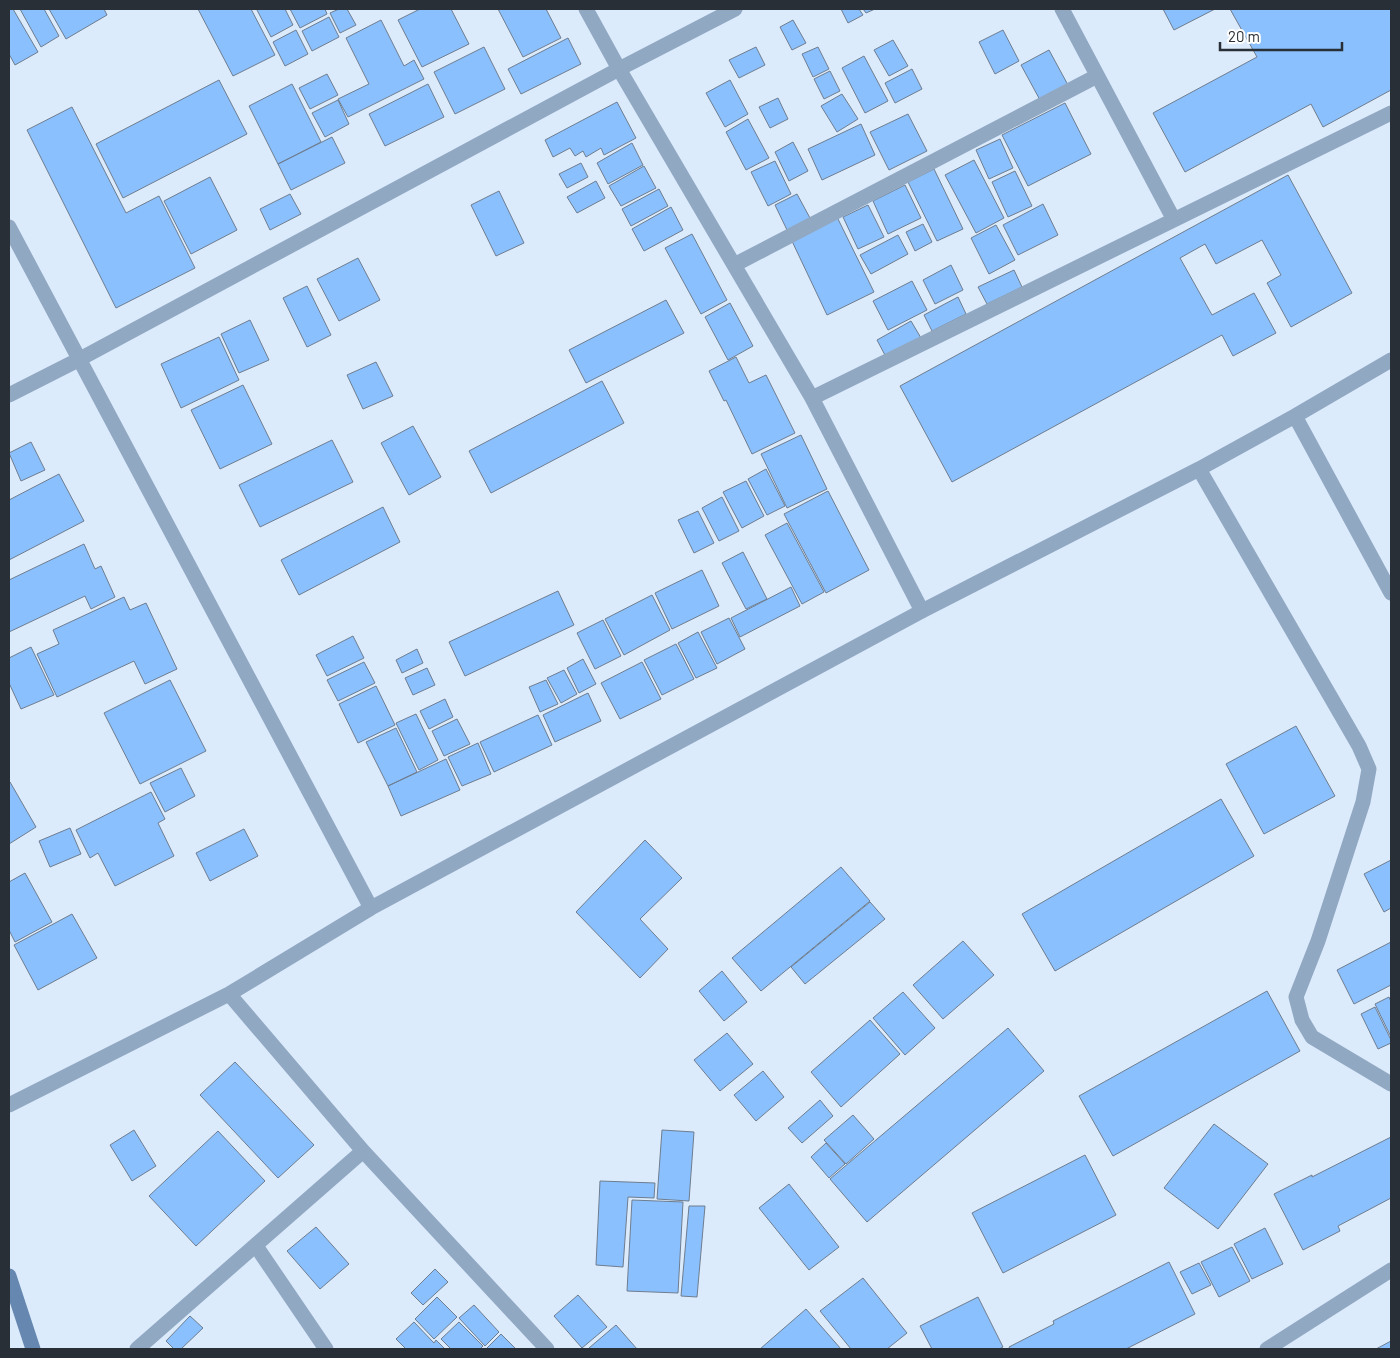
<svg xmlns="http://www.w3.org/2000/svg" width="1400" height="1358" viewBox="0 0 1400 1358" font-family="Barlow,sans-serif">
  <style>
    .building { fill: #8ac0fd; stroke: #6e7d90 }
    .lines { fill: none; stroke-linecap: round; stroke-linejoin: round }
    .street { stroke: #91a8c3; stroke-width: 15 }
    .secondary { stroke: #6688b0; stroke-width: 15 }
  </style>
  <rect width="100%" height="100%" fill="#dcebfb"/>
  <path class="building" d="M 9,9 L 13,9 L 38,52 L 15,65 L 9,54 Z
    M 20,9 L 44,9 L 59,36 L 41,47 Z
    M 49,9 L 104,9 L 107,15 L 66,39 Z
    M 198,9 L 251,9 L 275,55 L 233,76 Z
    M 259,9 L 285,9 L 293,25 L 271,37 L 257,10 Z
    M 290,9 L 325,9 L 327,14 L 300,28 Z
    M 339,9 L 347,9 L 356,25 L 340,33 L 330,13 Z
    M 420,9 L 451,9 L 469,44 L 422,67 L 398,20 Z
    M 498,9 L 546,9 L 561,38 L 523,57 Z
    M 841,9 L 859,9 L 863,15 L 848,23 Z
    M 863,9 L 875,9 L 866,13 Z
    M 1163,9 L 1215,9 L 1174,30 Z
    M 1230,9 L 1391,9 L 1391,90 L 1323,127 L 1311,104 L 1185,172 L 1153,113 L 1257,57 Z
    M 329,17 L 339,37 L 312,51 L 302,31 Z
    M 381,20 L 404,66 L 414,60 L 424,79 L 348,117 L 338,99 L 369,84 L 346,38 Z
    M 793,20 L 806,43 L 792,50 L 780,27 Z
    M 296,30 L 308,54 L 285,66 L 273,42 Z
    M 1003,30 L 1019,61 L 995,74 L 979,42 Z
    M 568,38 L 581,64 L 521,94 L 508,69 Z
    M 893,40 L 908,66 L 889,76 L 874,50 Z
    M 484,47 L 505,89 L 455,114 L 434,72 Z
    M 756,47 L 765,65 L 739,78 L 729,60 Z
    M 818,47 L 829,69 L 813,77 L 802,54 Z
    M 1049,50 L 1068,85 L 1040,100 L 1021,65 Z
    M 864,56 L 888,101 L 865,113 L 842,68 Z
    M 912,69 L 922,89 L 895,103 L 885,83 Z
    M 830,71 L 840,91 L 824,99 L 814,79 Z
    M 327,74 L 338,95 L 310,109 L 299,88 Z
    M 219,80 L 247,134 L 123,198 L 96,144 Z
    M 730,80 L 748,114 L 725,127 L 706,93 Z
    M 292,84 L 321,142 L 278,164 L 249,106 Z
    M 428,84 L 444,117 L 385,146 L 369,114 Z
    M 842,94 L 858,119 L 837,132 L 821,106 Z
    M 778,98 L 788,119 L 770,128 L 759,107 Z
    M 338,100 L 349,124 L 325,137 L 312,113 Z
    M 617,102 L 636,138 L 604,155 L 601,148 L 586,157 L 583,151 L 575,156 L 570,148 L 553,157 L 545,140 Z
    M 1065,103 L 1091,154 L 1028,186 L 1002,135 Z
    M 72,107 L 126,213 L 159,196 L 195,268 L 116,308 L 27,130 Z
    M 908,114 L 927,151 L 889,170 L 870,132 Z
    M 748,119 L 769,158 L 746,170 L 726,132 Z
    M 861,124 L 875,155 L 822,180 L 808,149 Z
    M 332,137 L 345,163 L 291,190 L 278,164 Z
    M 1000,139 L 1013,168 L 989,179 L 976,150 Z
    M 793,142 L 808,171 L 789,181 L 775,152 Z
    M 632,143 L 643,165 L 608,184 L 597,163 Z
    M 974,160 L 1004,218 L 976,233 L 945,175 Z
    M 775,161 L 791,194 L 768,206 L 751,172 Z
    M 581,163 L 588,177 L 567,188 L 559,174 Z
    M 644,166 L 656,188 L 621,206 L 609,186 Z
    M 934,169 L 963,229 L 937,241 L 908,182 Z
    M 1015,171 L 1032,206 L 1008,217 L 992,182 Z
    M 1288,175 L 1352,293 L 1291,327 L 1267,283 L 1281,275 L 1262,240 L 1216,264 L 1205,244 L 1180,258 L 1212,315 L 1254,293 L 1276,333 L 1233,356 L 1222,335 L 952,482 L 900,386 Z
    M 210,177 L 237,230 L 191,254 L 164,201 Z
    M 596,181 L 605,198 L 577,213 L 567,197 Z
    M 905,185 L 921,218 L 888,234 L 873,201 Z
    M 659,189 L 668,206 L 631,226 L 622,209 Z
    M 499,191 L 524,243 L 496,256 L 471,205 Z
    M 290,194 L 301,214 L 270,230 L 260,209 Z
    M 797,194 L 810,218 L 787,230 L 775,205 Z
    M 1043,204 L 1058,235 L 1018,255 L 1003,225 Z
    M 868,205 L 884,237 L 858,249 L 843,217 Z
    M 671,207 L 683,230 L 644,251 L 632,229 Z
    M 837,217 L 874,292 L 827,315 L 791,239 Z
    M 923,224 L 932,242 L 915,251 L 906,232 Z
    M 996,225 L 1015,260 L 989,274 L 971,238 Z
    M 692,234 L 727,300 L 701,314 L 665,248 Z
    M 898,235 L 908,254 L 871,274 L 860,255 Z
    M 358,258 L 380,300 L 339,321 L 317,279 Z
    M 951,265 L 963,290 L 935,304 L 923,280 Z
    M 1014,270 L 1022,287 L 987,304 L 978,287 Z
    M 912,281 L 927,310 L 888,330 L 873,301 Z
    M 307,286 L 331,335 L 307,347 L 283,298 Z
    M 958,297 L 966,314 L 932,331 L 924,315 Z
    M 666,300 L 684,333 L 586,383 L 569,350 Z
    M 730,303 L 753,346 L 728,360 L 705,317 Z
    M 250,320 L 269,360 L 239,373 L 221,334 Z
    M 911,321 L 921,338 L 886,357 L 877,340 Z
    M 219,337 L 239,380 L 181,408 L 161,364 Z
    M 736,357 L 749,383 L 766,375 L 795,433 L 752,454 L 726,400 L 724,401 L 709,371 Z
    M 376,362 L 393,396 L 363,409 L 347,375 Z
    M 602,381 L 624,423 L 491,493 L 469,451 Z
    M 243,385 L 272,444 L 220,469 L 191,410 Z
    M 413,426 L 441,477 L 409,495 L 381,443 Z
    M 801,435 L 827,489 L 787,508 L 761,454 Z
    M 332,440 L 353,482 L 260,527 L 239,485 Z
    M 31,442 L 45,470 L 21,481 L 9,453 Z
    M 766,469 L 785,506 L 767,515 L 748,479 Z
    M 59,474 L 84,521 L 9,560 L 9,500 Z
    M 746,481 L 764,516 L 742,528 L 723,492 Z
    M 828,491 L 869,570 L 826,593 L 784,514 Z
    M 722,497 L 739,531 L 719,541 L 702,508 Z
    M 383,507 L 400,542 L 299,595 L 281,560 Z
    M 698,511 L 714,543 L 694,553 L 678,520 Z
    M 787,523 L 824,592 L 802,604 L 765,535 Z
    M 84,544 L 95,569 L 101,566 L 115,597 L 91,609 L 85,596 L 9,632 L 9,580 Z
    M 743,552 L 767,599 L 746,609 L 722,563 Z
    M 702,570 L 719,606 L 672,629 L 655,593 Z
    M 791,587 L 800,606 L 740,637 L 731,618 Z
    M 558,591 L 574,625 L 465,676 L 449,642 Z
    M 652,595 L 670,630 L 624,655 L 605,619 Z
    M 124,597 L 130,610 L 146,603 L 177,669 L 145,684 L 134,661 L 57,697 L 37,654 L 59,644 L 53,630 Z
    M 729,618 L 745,649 L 717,664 L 701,632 Z
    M 603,620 L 621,656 L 595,669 L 577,633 Z
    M 698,632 L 717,668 L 696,678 L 678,643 Z
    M 353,636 L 364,658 L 327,676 L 316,655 Z
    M 676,644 L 694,679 L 662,695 L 644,660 Z
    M 31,647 L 54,695 L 21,709 L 9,683 L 9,658 Z
    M 417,649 L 423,663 L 402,673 L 396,660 Z
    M 583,659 L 596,684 L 579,693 L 567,668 Z
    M 364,662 L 375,683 L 338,701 L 327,680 Z
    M 642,662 L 661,699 L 620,719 L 601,683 Z
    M 427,668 L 435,685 L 413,695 L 405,678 Z
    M 564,670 L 577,694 L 561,703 L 547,678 Z
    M 170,680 L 206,751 L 140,784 L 104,713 Z
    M 546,680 L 558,704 L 540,712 L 529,687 Z
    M 376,686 L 395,725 L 358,743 L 339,704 Z
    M 588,693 L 601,721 L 555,742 L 543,715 Z
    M 445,699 L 453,717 L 429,729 L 420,711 Z
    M 416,714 L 438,760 L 419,770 L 396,723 Z
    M 538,715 L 552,745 L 494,772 L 480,742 Z
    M 457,719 L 470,744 L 444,756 L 432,731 Z
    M 1296,726 L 1335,796 L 1264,834 L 1226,764 Z
    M 396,728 L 417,772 L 388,786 L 366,742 Z
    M 478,743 L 491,774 L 462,786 L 448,757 Z
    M 446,759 L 460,790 L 401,816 L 388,786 Z
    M 181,768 L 195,796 L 165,812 L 150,783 Z
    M 10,782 L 36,827 L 9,844 L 9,783 Z
    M 151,792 L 165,819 L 158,823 L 174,856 L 115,886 L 98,853 L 90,858 L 76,830 Z
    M 1221,799 L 1254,856 L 1055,971 L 1022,914 Z
    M 70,828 L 81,854 L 50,867 L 39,841 Z
    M 244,829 L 258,856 L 210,881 L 196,853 Z
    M 645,840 L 682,878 L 640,919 L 668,949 L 640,978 L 576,912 Z
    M 1391,860 L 1391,908 L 1384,912 L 1364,874 Z
    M 841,867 L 870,901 L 761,991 L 732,958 Z
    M 25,873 L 52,922 L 15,942 L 9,930 L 9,882 Z
    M 870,902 L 885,919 L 805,984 L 791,967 Z
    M 72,914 L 97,958 L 38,990 L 14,945 Z
    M 963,941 L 994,975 L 943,1019 L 913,985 Z
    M 1391,942 L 1391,985 L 1354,1004 L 1337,970 Z
    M 722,971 L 747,1002 L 724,1021 L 699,991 Z
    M 1267,991 L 1300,1051 L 1113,1156 L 1079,1096 Z
    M 903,992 L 935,1028 L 905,1055 L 873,1018 Z
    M 1389,997 L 1391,1002 L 1391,1037 L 1375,1004 Z
    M 1375,1007 L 1391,1040 L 1391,1043 L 1378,1049 L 1361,1014 Z
    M 870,1020 L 900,1054 L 841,1107 L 811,1072 Z
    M 1008,1028 L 1044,1071 L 867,1222 L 830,1179 Z
    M 727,1033 L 753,1064 L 720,1091 L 694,1060 Z
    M 235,1062 L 314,1145 L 278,1178 L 200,1095 Z
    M 763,1071 L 784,1097 L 756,1121 L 734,1095 Z
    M 820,1100 L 833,1116 L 802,1143 L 788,1128 Z
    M 853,1115 L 874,1139 L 846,1164 L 824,1140 Z
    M 1214,1124 L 1268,1164 L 1218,1229 L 1164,1188 Z
    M 134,1130 L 156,1166 L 132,1181 L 110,1145 Z
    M 662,1130 L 694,1132 L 689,1201 L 657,1199 Z
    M 218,1131 L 265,1181 L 196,1246 L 149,1196 Z
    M 1391,1137 L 1391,1198 L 1338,1226 L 1340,1231 L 1303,1250 L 1274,1194 L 1312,1175 L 1312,1177 Z
    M 826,1143 L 845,1164 L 829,1178 L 811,1157 Z
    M 1085,1155 L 1116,1215 L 1003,1273 L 972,1213 Z
    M 600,1181 L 655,1183 L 654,1198 L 628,1197 L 623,1267 L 596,1265 Z
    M 789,1184 L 839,1247 L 809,1270 L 759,1208 Z
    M 632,1200 L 683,1202 L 678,1293 L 627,1291 Z
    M 689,1206 L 705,1206 L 697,1297 L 681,1296 Z
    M 316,1227 L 349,1264 L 320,1289 L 287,1251 Z
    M 1265,1228 L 1283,1264 L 1252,1279 L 1234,1244 Z
    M 1232,1247 L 1250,1281 L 1219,1297 L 1201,1262 Z
    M 1169,1262 L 1195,1314 L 1126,1349 L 1010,1349 L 1009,1347 L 1054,1324 L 1053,1321 Z
    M 1199,1263 L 1211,1285 L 1192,1294 L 1180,1272 Z
    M 435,1269 L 448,1282 L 423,1305 L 411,1293 Z
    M 863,1278 L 907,1333 L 887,1349 L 851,1349 L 820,1311 Z
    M 578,1295 L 607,1327 L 582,1348 L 554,1316 Z
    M 437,1297 L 457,1317 L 434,1339 L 415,1319 Z
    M 978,1297 L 1003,1347 L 999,1349 L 932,1349 L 920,1326 Z
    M 474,1305 L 499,1332 L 485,1346 L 459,1318 Z
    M 806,1309 L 841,1349 L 760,1349 Z
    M 190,1316 L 203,1328 L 181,1349 L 174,1349 L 166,1341 Z
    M 414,1322 L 434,1343 L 436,1340 L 445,1349 L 406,1349 L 396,1339 Z
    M 459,1322 L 483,1346 L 480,1349 L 451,1349 L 441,1339 Z
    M 616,1325 L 637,1349 L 591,1349 L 589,1348 Z
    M 501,1334 L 516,1349 L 486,1349 Z
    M 1391,1341 L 1391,1349 L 1376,1349 Z"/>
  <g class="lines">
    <path class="street" d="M 586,9 L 619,69 L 812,398 L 922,611
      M 1062,9 L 1174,220
      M 9,227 L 371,908
      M 734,265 L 1097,76
      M 9,395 L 78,360 L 619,69 L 735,9
      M 812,398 L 1391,113
      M 1295,416 L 1391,593
      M 1199,469 L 1359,746 L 1369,769 L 1363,802 L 1318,941 L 1296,997 L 1302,1020 L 1312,1037 L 1391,1084
      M 229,994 L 363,1151 L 547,1349
      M 9,1105 L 229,994 L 371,908 L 922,611 L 1199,469 L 1295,416 L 1391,360
      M 256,1246 L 326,1349
      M 137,1349 L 363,1151
      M 1267,1349 L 1391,1270"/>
    <path class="secondary" d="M 9,1276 L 33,1349"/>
  </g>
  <rect width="1400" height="1358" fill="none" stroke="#282f37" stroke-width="20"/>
  <path d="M1220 42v8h122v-8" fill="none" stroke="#282f37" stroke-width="2.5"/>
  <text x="1228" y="42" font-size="15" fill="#282f37" stroke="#ffffff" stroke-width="4" paint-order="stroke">20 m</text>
</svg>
